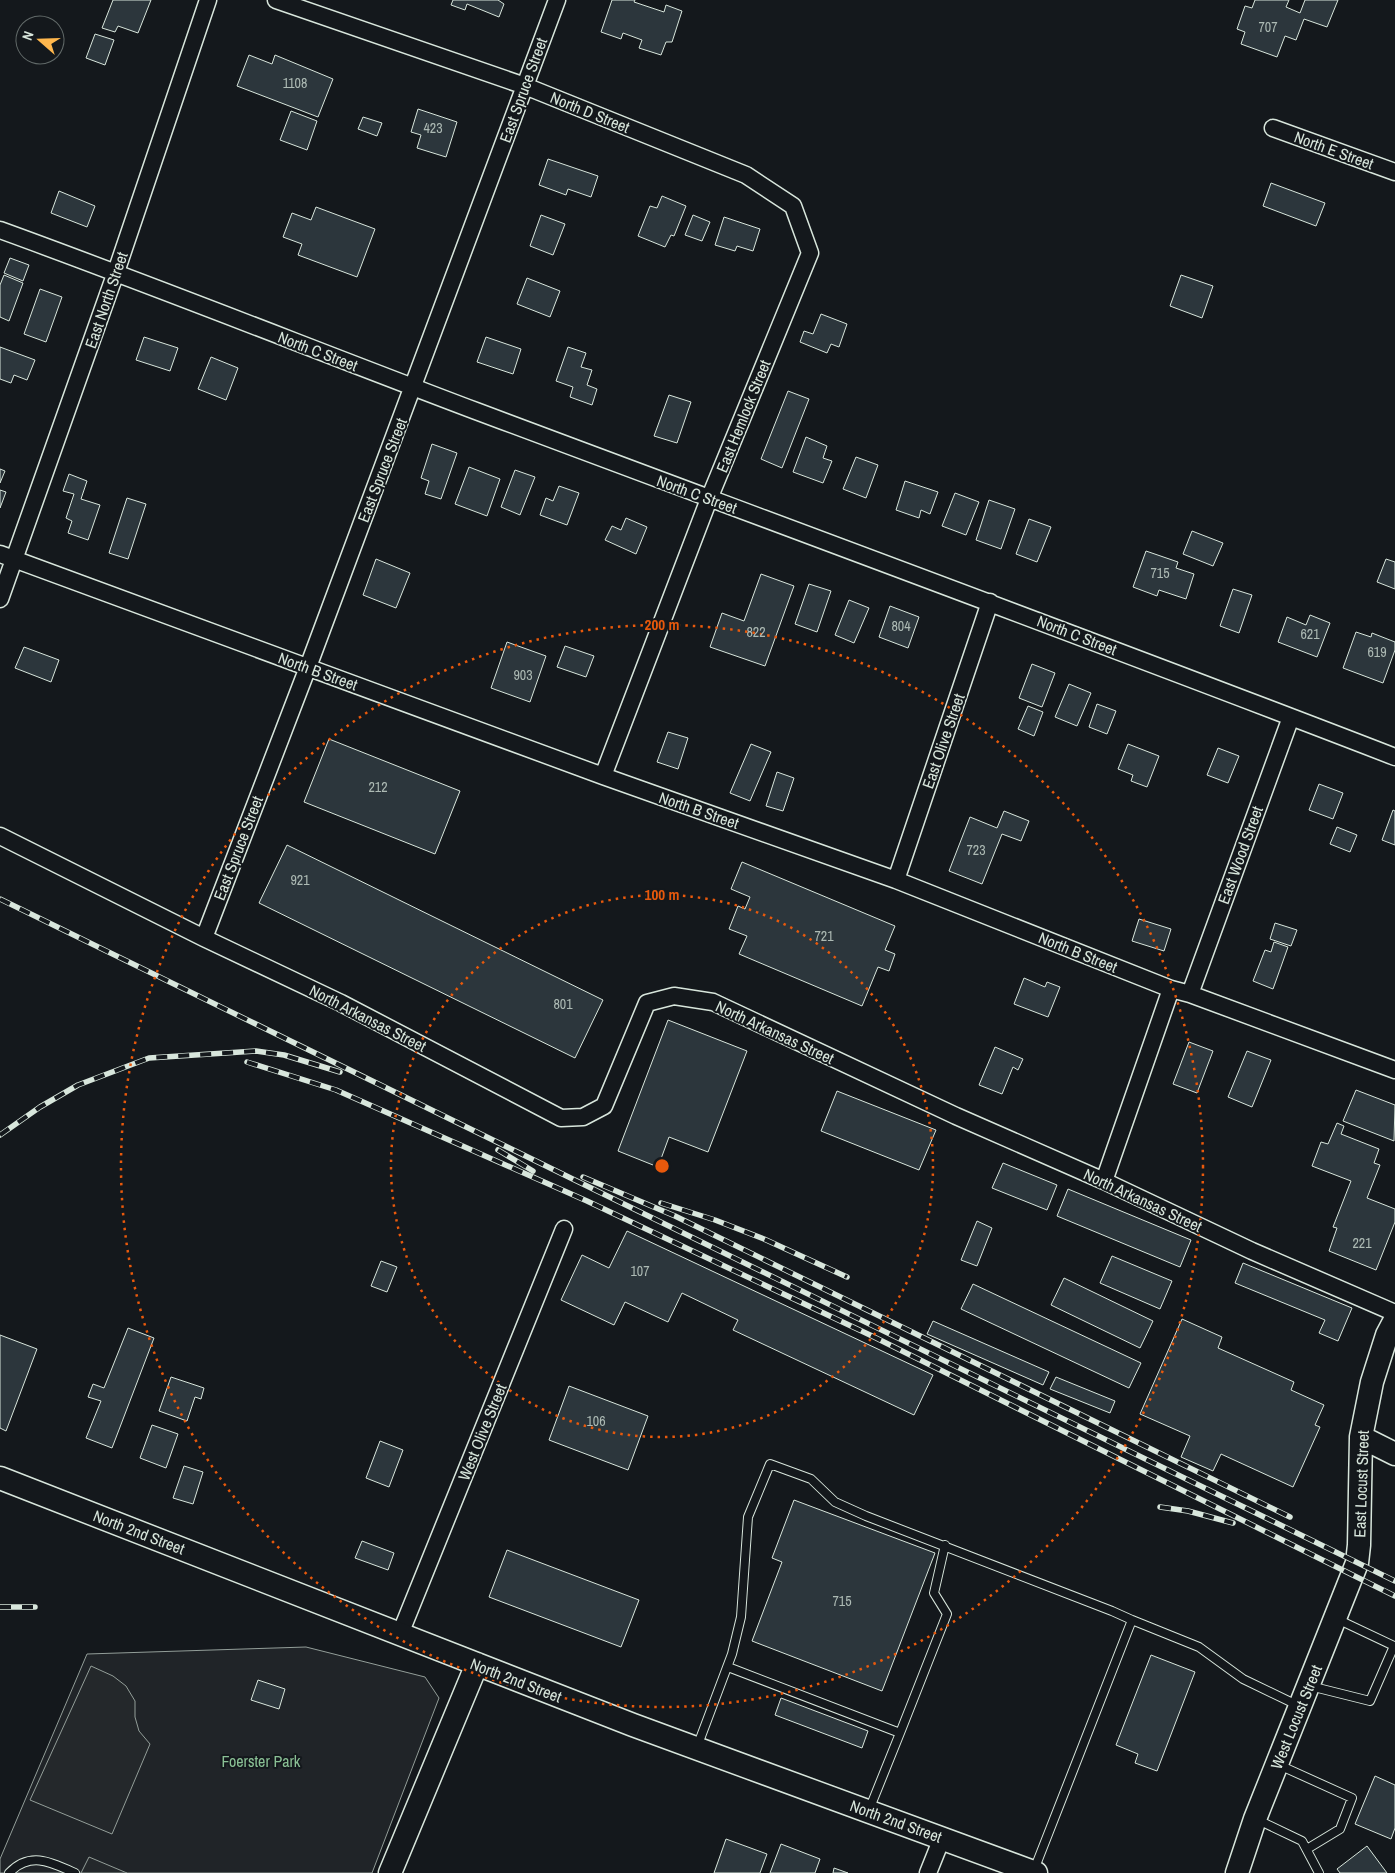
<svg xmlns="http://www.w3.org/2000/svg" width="1395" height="1873" viewBox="0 0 1395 1873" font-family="'Archivo Narrow',sans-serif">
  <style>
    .green { fill: #202428; stroke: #939e99 }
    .parking { fill: #24282b; stroke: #939e99 }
    .building { fill: #2c363c; stroke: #d8e6dc }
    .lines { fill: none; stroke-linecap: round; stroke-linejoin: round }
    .lane-casing { stroke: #d8e6dc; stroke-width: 10 }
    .street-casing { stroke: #d8e6dc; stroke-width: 19 }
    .secondary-casing { stroke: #d8e6dc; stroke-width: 25 }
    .lane { stroke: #14181c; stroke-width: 8 }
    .street { stroke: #14181c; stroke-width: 16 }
    .secondary { stroke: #14181c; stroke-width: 22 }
    .rail-casing { stroke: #d8e6dc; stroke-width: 5.5 }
    .rail { stroke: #14181c; stroke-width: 4; stroke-dasharray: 11; stroke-linecap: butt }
    .ring { fill: none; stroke: #e8590c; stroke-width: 2.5; stroke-dasharray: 2.5 5 }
    .labels { text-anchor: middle; stroke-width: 4; stroke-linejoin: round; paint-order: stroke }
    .number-label { font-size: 14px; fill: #adbab4 }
    .street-label { font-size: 16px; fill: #d8e6dc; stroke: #14181c }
    .park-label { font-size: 16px; fill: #8ac095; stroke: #14181c }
    .centre { fill: #e8590c; stroke: #14181c; stroke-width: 2.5 }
    .ring-label { font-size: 15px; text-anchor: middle; font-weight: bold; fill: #e8590c; stroke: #14181c; stroke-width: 4; stroke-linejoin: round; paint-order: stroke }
  </style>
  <rect width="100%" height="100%" fill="#14181c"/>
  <path class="green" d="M 306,1647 L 425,1677 L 439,1698 L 372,1873 L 0,1873 L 0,1859 L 87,1654 Z"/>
  <path class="parking" d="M 91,1666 L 113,1676 L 126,1686 L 135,1701 L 135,1717 L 139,1731 L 150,1744 L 112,1834 L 30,1800 Z
    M 89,1857 L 127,1873 L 81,1873 Z"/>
  <path class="building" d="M 113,0 L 151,0 L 138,33 L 118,26 L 115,32 L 102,28 Z
    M 453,0 L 498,0 L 504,4 L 499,17 L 467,4 L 465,10 L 451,5 Z
    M 612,0 L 635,0 L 634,2 L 664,12 L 666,5 L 682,11 L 672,42 L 666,42 L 661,55 L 639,48 L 642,40 L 623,33 L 621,39 L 601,32 Z
    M 1255,0 L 1289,0 L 1286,7 L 1300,13 L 1305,0 L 1338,0 L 1327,27 L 1304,19 L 1296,40 L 1285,36 L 1277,57 L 1241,44 L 1245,32 L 1237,29 L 1245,6 L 1252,8 Z
    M 95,34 L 114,40 L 105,65 L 86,58 Z
    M 249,55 L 272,64 L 275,55 L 333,79 L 318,117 L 237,86 Z
    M 418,109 L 457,122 L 446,157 L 417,148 L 421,135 L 411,132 Z
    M 291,111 L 317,121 L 307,150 L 280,140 Z
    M 363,117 L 382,123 L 377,136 L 358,129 Z
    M 548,159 L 598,176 L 591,197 L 568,189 L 566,195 L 539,185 Z
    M 1271,183 L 1325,203 L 1316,226 L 1263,206 Z
    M 59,191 L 95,206 L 87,227 L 51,213 Z
    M 662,196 L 686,206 L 674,236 L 671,235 L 665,247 L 638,236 L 650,206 L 657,208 Z
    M 316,207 L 375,229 L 357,277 L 298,255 L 302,244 L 283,237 L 292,213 L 311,220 Z
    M 541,215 L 565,224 L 553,255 L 530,246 Z
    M 693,215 L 710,222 L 702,241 L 685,235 Z
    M 724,217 L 760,229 L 753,251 L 737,246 L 735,251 L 715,245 Z
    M 10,258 L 29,265 L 23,281 L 4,273 Z
    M 4,275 L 23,283 L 9,321 L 0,317 L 0,285 Z
    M 1181,275 L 1213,286 L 1202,318 L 1170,306 Z
    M 527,278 L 560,291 L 550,317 L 517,304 Z
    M 40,289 L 62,297 L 46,342 L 24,334 Z
    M 821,314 L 847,324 L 839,347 L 831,344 L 827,353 L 800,342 L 804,331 L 813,334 Z
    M 144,337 L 178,348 L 170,371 L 136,360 Z
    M 486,337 L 521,349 L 513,374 L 477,362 Z
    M 0,347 L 35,360 L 27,380 L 14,375 L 11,383 L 0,379 Z
    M 568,347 L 586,353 L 581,367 L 592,370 L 587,385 L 597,389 L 592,405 L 570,397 L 573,387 L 556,381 Z
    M 211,357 L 238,368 L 226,400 L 198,389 Z
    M 788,391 L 809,399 L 782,468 L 761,459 Z
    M 669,395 L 691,402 L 677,443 L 654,436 Z
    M 806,437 L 827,446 L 823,458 L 832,461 L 823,483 L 793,472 Z
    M 432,444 L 457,453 L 441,499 L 425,494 L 429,481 L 421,478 Z
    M 856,457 L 878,465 L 866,498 L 843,489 Z
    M 469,467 L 500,479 L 487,516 L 455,504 Z
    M 0,469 L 5,471 L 0,483 Z
    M 515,470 L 535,477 L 520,515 L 501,507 Z
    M 69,474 L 87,481 L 81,499 L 100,505 L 88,540 L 68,533 L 72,521 L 66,518 L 74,494 L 63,491 Z
    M 905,481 L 938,492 L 930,514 L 921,510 L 919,518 L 896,510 Z
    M 559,486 L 579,493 L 567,525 L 540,515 L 546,498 L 553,501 Z
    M 0,490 L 6,492 L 0,508 Z
    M 955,493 L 979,502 L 966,535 L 942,526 Z
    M 127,498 L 146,504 L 128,559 L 109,553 Z
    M 989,500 L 1015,509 L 1001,549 L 976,540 Z
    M 626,518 L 647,527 L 636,554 L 605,540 L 612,526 L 621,530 Z
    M 1029,519 L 1051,527 L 1037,562 L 1016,554 Z
    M 1192,531 L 1223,543 L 1213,566 L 1183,554 Z
    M 1146,551 L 1178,562 L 1176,568 L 1194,574 L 1186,599 L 1159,590 L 1157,596 L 1133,587 Z
    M 376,559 L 410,573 L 396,608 L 363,595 Z
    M 1386,559 L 1395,562 L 1395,589 L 1377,582 Z
    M 761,574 L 794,586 L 765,666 L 710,647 L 722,613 L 744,621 Z
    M 809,584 L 831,591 L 817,632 L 795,624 Z
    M 1233,589 L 1252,595 L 1239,633 L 1220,626 Z
    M 849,600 L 869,608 L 854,643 L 835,635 Z
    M 890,606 L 919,617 L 908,648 L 879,637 Z
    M 1310,615 L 1330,623 L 1317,657 L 1278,642 L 1287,617 L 1306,625 Z
    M 1356,632 L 1371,637 L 1372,633 L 1395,642 L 1395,650 L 1383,683 L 1343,668 Z
    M 507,642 L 546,656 L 530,702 L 491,688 Z
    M 565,646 L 594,656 L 586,677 L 557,667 Z
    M 24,647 L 59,660 L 51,682 L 15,668 Z
    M 1032,664 L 1055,673 L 1042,707 L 1019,698 Z
    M 1069,684 L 1091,693 L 1077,726 L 1055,717 Z
    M 1097,704 L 1116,711 L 1107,734 L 1089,727 Z
    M 1028,706 L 1043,712 L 1034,736 L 1018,729 Z
    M 668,732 L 688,738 L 678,769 L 657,762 Z
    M 329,739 L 460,791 L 435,854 L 304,802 Z
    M 751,744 L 771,752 L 750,801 L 730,793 Z
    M 1128,744 L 1159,756 L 1147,787 L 1131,781 L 1133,775 L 1118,769 Z
    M 1218,748 L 1239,756 L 1228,783 L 1207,775 Z
    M 777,772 L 794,778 L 783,811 L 766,806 Z
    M 1319,784 L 1343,793 L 1333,819 L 1309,810 Z
    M 1393,810 L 1395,811 L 1395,845 L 1382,840 Z
    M 1004,811 L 1029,821 L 1021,841 L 1002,834 L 982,884 L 949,871 L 970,817 L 997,828 Z
    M 1337,827 L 1357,835 L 1350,852 L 1330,844 Z
    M 287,845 L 603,1000 L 575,1058 L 259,903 Z
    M 742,862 L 895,926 L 885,950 L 895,954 L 889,971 L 878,967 L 862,1006 L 739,954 L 747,936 L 729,929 L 738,906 L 745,909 L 750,897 L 731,889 Z
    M 1139,919 L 1171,929 L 1164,951 L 1132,941 Z
    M 1275,923 L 1297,930 L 1291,946 L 1270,939 Z
    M 1274,942 L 1288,947 L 1273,989 L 1253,981 L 1265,950 L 1271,952 Z
    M 1024,978 L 1045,987 L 1047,982 L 1060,987 L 1048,1017 L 1014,1004 Z
    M 668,1020 L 747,1051 L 708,1152 L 669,1137 L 658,1167 L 618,1151 Z
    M 1189,1042 L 1213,1051 L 1197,1093 L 1173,1084 Z
    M 995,1047 L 1023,1059 L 1018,1070 L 1013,1067 L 1002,1094 L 979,1085 Z
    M 1247,1051 L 1271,1060 L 1252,1107 L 1228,1097 Z
    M 1356,1090 L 1395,1105 L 1394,1141 L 1343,1121 Z
    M 837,1091 L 936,1130 L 919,1170 L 821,1131 Z
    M 1337,1123 L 1344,1126 L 1341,1134 L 1379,1149 L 1374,1163 L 1380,1165 L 1367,1198 L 1395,1209 L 1395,1222 L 1376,1270 L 1329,1251 L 1337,1228 L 1333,1227 L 1351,1181 L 1312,1166 L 1321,1142 L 1328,1144 Z
    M 1003,1163 L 1057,1185 L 1047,1210 L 992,1188 Z
    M 1068,1189 L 1191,1240 L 1180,1267 L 1057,1216 Z
    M 977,1221 L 992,1228 L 977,1266 L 961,1260 Z
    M 627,1231 L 933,1375 L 914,1415 L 733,1330 L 738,1320 L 682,1293 L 668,1322 L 625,1302 L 614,1325 L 561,1300 L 582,1255 L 609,1268 Z
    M 1112,1256 L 1172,1281 L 1160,1309 L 1100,1283 Z
    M 381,1261 L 397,1267 L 387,1292 L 371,1286 Z
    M 1243,1263 L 1352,1308 L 1338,1341 L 1319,1333 L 1325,1320 L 1235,1283 Z
    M 1064,1278 L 1153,1321 L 1140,1348 L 1051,1305 Z
    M 973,1284 L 1141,1363 L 1129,1388 L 961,1309 Z
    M 1182,1319 L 1222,1337 L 1218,1348 L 1294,1382 L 1291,1390 L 1324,1405 L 1315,1425 L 1320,1427 L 1293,1487 L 1221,1454 L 1213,1471 L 1181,1457 L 1190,1436 L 1140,1414 Z
    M 933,1321 L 1049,1372 L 1043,1385 L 927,1334 Z
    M 128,1328 L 154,1338 L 112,1448 L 86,1438 L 101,1401 L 88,1397 L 93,1384 L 104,1388 Z
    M 0,1335 L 37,1349 L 6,1431 L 0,1428 Z
    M 171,1377 L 204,1388 L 201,1399 L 195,1397 L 187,1421 L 159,1411 Z
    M 1056,1377 L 1115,1401 L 1110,1413 L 1050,1389 Z
    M 569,1386 L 648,1416 L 628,1470 L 549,1440 Z
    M 152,1425 L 178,1434 L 166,1468 L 140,1458 Z
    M 380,1441 L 403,1450 L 389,1487 L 366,1478 Z
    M 184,1466 L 203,1472 L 193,1504 L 173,1498 Z
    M 794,1500 L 935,1553 L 882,1691 L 752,1641 L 782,1562 L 772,1558 Z
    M 362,1541 L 394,1553 L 388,1570 L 355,1558 Z
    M 507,1550 L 639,1600 L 621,1647 L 489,1597 Z
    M 1151,1655 L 1195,1672 L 1157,1771 L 1135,1763 L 1138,1754 L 1116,1745 Z
    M 258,1680 L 285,1689 L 279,1709 L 251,1700 Z
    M 781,1698 L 868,1731 L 862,1748 L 775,1715 Z
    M 1375,1776 L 1395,1785 L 1395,1828 L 1391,1839 L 1355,1824 Z
    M 726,1839 L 767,1854 L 760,1873 L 714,1873 Z
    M 781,1844 L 820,1859 L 815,1873 L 770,1873 Z
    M 1367,1846 L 1387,1873 L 1340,1873 L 1337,1869 Z
    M 834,1868 L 848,1873 L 833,1873 Z"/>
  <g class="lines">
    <defs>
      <path id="lane" d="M 728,1667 L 900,1733 L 869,1810
        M 1310,1686 L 1370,1701 L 1394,1646 L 1337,1619
        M 900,1733 L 947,1614 L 934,1593 L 945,1545
        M 697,1747 L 732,1654 L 741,1617 L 748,1517 L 770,1464 L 811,1479 L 835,1502 L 866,1516 L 1112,1611 L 1132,1620 L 1199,1647 L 1243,1679 L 1297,1705
        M 1279,1765 L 1352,1798 L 1340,1829 L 1307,1849
        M 1258,1820 L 1302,1841 L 1319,1873
        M 1034,1870 L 1132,1620
        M 9,1873 C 30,1851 51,1862 75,1873"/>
      <path id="street" d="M 276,0 L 525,86 L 746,175 L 793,206 L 810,253 L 709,499 L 603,776
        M 1273,128 L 1395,172
        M 0,230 C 160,288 317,351 476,411 C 783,526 1090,639 1395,757
        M 0,554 L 603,776 L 896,880 L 1171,989 L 1190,994 L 1395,1070
        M 0,599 L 116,272 L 208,0
        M 0,836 L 204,938 L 341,1003 L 561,1118 L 583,1117 L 604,1106 L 647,1003 L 674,996 L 713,1002 L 956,1116 L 1104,1181 L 1252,1251 L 1395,1313
        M 896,880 L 990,602
        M 204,938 L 308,667 L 557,0
        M 1190,994 L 1291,717
        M 1104,1181 L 1171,989
        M 400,1634 L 564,1229
        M 928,1873 L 942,1838"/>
      <path id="secondary" d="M 1361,1437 L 1395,1454
        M 0,1478 L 633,1725 L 1036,1873
        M 390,1873 L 477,1664
        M 1237,1873 L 1255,1819 L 1357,1563 L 1359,1545 L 1361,1437 L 1372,1382 L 1387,1335 L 1395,1320"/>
    </defs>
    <use href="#lane" class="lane-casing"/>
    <use href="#street" class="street-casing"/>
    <use href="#secondary" class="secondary-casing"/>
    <use href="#lane" class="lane"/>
    <use href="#street" class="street"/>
    <use href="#secondary" class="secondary"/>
    <defs>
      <path id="rail" d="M 0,899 L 1395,1581
        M 247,1062 L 336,1090 L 587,1201 L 870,1335 L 1395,1596
        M 0,1135 L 40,1107 L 78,1085 L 149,1058 L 256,1051 L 284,1055 L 340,1072
        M 498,1150 L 533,1171
        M 583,1177 L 675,1216 L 1290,1517
        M 661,1203 L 715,1220 L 764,1239 L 847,1277
        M 1160,1507 L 1188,1511 L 1233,1523
        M 0,1607 L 35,1607"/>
    </defs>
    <use href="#rail" class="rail-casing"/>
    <use href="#rail" class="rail"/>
  </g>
  <g class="ring">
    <circle cx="662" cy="1166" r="271"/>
    <circle cx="662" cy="1166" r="541"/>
  </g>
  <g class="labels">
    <g class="number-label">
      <text x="1268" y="32">707</text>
      <text x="295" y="88">1108</text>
      <text x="433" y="133">423</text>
      <text x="1160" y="578">715</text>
      <text x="901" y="631">804</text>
      <text x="756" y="637">822</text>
      <text x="1310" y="639">621</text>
      <text x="1377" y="657">619</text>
      <text x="523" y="680">903</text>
      <text x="378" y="792">212</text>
      <text x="976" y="855">723</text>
      <text x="300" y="885">921</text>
      <text x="824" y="941">721</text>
      <text x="563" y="1009">801</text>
      <text x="1362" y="1248">221</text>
      <text x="640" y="1276">107</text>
      <text x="596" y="1426">106</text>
      <text x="842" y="1606">715</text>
    </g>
    <g class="street-label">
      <text transform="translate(523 90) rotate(-70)" y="6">East Spruce Street</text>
      <text transform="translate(590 112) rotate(22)" y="6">North D Street</text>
      <text transform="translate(1334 150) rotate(20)" y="6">North E Street</text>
      <text transform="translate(106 300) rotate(-71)" y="6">East North Street</text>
      <text transform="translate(318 351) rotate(21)" y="6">North C Street</text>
      <text transform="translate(743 416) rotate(-68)" y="6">East Hemlock Street</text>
      <text transform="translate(382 470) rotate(-69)" y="6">East Spruce Street</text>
      <text transform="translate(697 494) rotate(20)" y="6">North C Street</text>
      <text transform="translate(1077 635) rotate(21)" y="6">North C Street</text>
      <text transform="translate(318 671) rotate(20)" y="6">North B Street</text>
      <text transform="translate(943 741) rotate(-71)" y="6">East Olive Street</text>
      <text transform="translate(699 810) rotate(19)" y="6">North B Street</text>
      <text transform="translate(238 848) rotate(-69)" y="6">East Spruce Street</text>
      <text transform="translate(1240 855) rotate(-70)" y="6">East Wood Street</text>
      <text transform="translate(1078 952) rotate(22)" y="6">North B Street</text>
      <text transform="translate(368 1018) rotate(27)" y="6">North Arkansas Street</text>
      <text transform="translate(775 1032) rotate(25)" y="6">North Arkansas Street</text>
      <text transform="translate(1143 1200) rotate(25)" y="6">North Arkansas Street</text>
      <text transform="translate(482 1432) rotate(-68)" y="6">West Olive Street</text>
      <text transform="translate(1361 1484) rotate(-88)" y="6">East Locust Street</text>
      <text transform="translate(139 1532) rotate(21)" y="6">North 2nd Street</text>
      <text transform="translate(516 1680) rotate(21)" y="6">North 2nd Street</text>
      <text transform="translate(1296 1717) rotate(-68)" y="6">West Locust Street</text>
      <text transform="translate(896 1821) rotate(20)" y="6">North 2nd Street</text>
    </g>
    <g class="park-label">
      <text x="261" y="1767">Foerster Park</text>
    </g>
  </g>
  <circle cx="662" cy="1166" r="8" class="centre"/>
  <g class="ring-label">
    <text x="662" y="630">200 m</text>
    <text x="662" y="900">100 m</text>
  </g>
  <g transform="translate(40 40) rotate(290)"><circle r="24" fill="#14181c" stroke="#626a69"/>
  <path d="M0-4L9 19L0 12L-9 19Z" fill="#ffb74d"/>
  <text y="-8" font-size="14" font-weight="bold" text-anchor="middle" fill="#d8e6dc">N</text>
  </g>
</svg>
